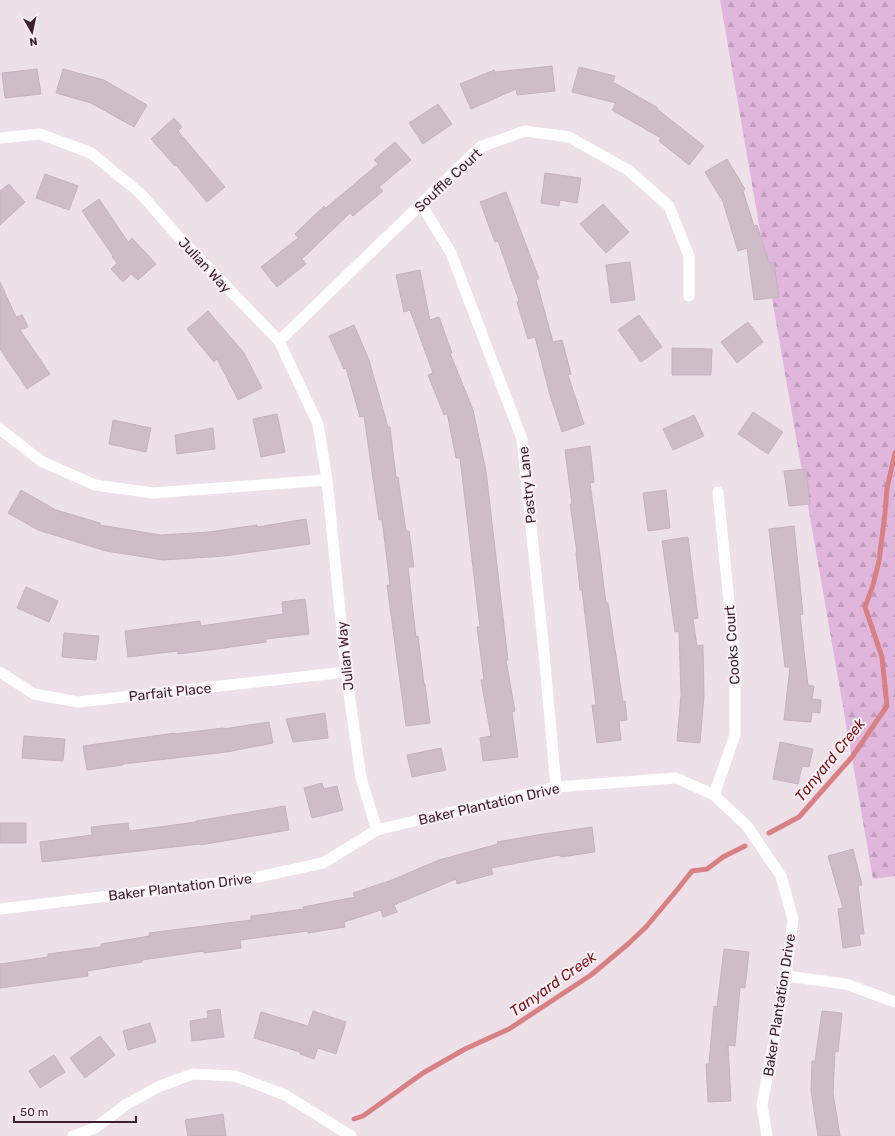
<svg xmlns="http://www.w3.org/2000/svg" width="895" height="1136" viewBox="0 0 895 1136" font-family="Rubik,sans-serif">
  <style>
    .forest { fill: url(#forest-firs) }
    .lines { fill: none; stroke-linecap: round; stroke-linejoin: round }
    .stream { stroke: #d88185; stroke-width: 5 }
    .building { fill: #cebcc7; stroke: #c7b2bf }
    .minor { stroke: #fff; stroke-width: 11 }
    .labels { text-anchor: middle; stroke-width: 4; stroke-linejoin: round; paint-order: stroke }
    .street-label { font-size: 14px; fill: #3f1f2e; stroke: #f9f1f6 }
    .water-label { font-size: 15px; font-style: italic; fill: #811216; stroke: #f9f1f6 }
  </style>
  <defs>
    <pattern id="forest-firs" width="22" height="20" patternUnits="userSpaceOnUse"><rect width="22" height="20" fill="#e0b6dd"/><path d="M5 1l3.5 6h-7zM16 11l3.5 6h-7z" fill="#c19cbe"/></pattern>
  </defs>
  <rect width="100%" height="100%" fill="#ede0e8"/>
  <path class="forest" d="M 720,0 L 895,0 L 895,876 L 873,879 Z"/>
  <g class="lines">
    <path class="stream" d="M 769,833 L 799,817 L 852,757 L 887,706 L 882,657 L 865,607 L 873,585 L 879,561 L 885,513 L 887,488 L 895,453
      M 354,1119 L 363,1116 L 423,1073 L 465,1049 L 509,1029 L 591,975 L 628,944 L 646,927 L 677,890 L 692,871 L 707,869 L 723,857 L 745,846"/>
  </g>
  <path class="building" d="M 552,66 L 555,91 L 517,95 L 516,89 L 471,109 L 460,84 L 494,70 L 495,72 Z
    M 579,67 L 615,76 L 613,82 L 658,108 L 657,109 L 704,146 L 689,165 L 659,141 L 661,138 L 612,110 L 616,103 L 572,92 Z
    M 37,69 L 41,94 L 5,98 L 2,73 Z
    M 63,69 L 104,80 L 147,105 L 134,127 L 91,103 L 56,93 Z
    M 438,104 L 452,124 L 423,144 L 409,123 Z
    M 174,118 L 182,127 L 178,131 L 225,187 L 207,202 L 176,165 L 175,166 L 151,139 Z
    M 395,142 L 411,160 L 379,187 L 383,191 L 353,216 L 350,213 L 302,259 L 306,264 L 277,287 L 261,267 L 298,238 L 295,234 L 324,206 L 326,208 L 378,164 L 374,160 Z
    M 727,159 L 745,189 L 743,191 L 754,226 L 757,225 L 769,263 L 774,263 L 779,297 L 754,300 L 747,248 L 738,251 L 723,202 L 705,172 Z
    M 545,173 L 581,178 L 577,203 L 560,200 L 559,206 L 541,203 Z
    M 45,174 L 78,186 L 69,210 L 36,198 Z
    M 9,184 L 25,202 L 0,225 L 0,191 Z
    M 506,192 L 539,279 L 536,280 L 553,342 L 562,340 L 571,374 L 568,375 L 584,424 L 562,432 L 550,395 L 535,337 L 528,339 L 517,302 L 519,301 L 498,241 L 495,242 L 480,202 Z
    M 99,199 L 128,242 L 132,238 L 156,264 L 138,280 L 131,274 L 123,282 L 111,269 L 117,263 L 112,257 L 113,256 L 82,211 Z
    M 603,204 L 629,232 L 606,253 L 580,224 Z
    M 630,262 L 635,300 L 611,303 L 606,265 Z
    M 420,270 L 430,320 L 439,317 L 452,353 L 450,353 L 473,410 L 486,471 L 508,660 L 506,660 L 515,711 L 512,712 L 518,757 L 483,761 L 480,738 L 491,736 L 481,680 L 484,680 L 477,627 L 480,627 L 460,458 L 456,458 L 447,413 L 444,415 L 428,375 L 433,373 L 410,310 L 404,312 L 396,275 Z
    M 0,282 L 16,317 L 22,315 L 28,327 L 20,330 L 50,374 L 27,389 L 0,349 Z
    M 208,311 L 244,353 L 262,388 L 238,400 L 217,359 L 214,362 L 187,329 Z
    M 639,315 L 662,347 L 641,362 L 618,330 Z
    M 748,322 L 763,342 L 737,363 L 721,342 Z
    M 354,325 L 369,360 L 388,427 L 390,427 L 396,477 L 398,477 L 406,531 L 409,531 L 414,567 L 408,567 L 416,637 L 418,636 L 424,684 L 425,684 L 430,723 L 406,726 L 387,585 L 390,585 L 382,519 L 379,520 L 364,416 L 360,417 L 346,368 L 344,369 L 329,336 Z
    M 672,348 L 712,349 L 711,375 L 672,375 Z
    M 753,412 L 783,432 L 768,454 L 738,434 Z
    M 277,414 L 285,452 L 261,457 L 253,419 Z
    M 694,415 L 704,436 L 673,450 L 663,429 Z
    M 113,420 L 151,428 L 146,452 L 109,444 Z
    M 213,428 L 215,449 L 177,454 L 175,435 Z
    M 590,446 L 594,482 L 590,483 L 600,555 L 606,603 L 608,603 L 623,702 L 625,701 L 627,720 L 619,721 L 621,740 L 597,743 L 592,705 L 596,705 L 582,590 L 580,590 L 576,553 L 577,553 L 570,504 L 572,504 L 565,450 Z
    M 806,469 L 810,504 L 789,506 L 784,471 Z
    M 21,490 L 56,510 L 100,523 L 100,525 L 161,535 L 209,532 L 257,525 L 257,527 L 306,519 L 310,544 L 224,556 L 163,560 L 106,551 L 38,530 L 8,513 Z
    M 666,490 L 670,528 L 648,531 L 643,493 Z
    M 794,526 L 803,614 L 800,615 L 808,685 L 814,686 L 812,699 L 821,700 L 820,713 L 812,712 L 811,722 L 784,720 L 790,667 L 785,667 L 769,529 Z
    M 688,537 L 698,618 L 693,619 L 697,646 L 703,645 L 704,695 L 700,743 L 677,741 L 681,695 L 679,631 L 675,632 L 662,541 Z
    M 26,587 L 58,601 L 49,622 L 17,608 Z
    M 305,599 L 309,634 L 266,639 L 266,642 L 217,649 L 178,654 L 178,651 L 128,657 L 125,631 L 200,621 L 201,626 L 283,614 L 282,602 Z
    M 64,633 L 99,636 L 96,660 L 62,657 Z
    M 325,713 L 328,738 L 293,742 L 286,719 Z
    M 269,722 L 273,743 L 227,752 L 123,764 L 123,765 L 87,770 L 83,746 L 175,733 L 175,734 L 223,728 L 223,729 Z
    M 24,736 L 65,739 L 63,761 L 22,758 Z
    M 780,742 L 813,749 L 809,767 L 802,766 L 798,784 L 773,779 Z
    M 441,748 L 446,770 L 412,777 L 407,755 Z
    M 322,783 L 324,789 L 337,786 L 343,810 L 312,818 L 304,788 Z
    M 285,806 L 289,830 L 200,845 L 200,844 L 42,862 L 40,842 L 92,835 L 91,827 L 128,823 L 129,831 L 196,822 L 196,821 Z
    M 0,823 L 26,823 L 26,843 L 0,843 Z
    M 592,827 L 595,852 L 561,857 L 560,855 L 491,868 L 493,874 L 457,884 L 456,879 L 394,905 L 397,912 L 383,917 L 381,910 L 344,922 L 345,927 L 308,933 L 308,931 L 240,940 L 241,948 L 204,953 L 204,951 L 142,960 L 142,962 L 87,971 L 88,976 L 0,988 L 0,964 L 48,957 L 48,954 L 101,947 L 101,944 L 150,936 L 149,933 L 251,920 L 251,916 L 304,909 L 303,907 L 355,897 L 353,893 L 392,880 L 439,860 L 498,844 L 497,842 L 537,835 Z
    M 853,849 L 862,885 L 858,886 L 864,934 L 859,934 L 861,945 L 843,948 L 838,909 L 843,908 L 828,856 Z
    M 724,949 L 749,952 L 745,988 L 740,987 L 735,1046 L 728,1045 L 731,1101 L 708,1102 L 706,1064 L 709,1064 L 714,1006 L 717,1007 Z
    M 220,1009 L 224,1037 L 192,1041 L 190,1021 L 208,1018 L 207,1011 Z
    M 313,1011 L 346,1022 L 336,1054 L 318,1048 L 314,1059 L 300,1054 L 300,1052 L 254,1038 L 261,1012 L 308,1026 Z
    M 822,1011 L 842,1013 L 838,1052 L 835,1051 L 833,1093 L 840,1136 L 818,1136 L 811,1091 L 812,1061 L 815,1061 Z
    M 150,1023 L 156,1042 L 128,1050 L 123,1031 Z
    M 100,1036 L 115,1055 L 85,1078 L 70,1058 Z
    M 54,1055 L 65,1072 L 40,1088 L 29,1071 Z
    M 223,1114 L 226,1136 L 188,1136 L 185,1120 Z"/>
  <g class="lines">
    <path class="minor" d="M 0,138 L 40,134 L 91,153 L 140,193 L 177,235 L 279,341 L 318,424 L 327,480 L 346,672 L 361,778 L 377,830
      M 421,204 L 451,253 L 522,439 L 543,642 L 556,787
      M 279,341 L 480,147 L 525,131 L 569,137 L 628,170 L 669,206 L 689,256 L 689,296
      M 0,429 L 41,461 L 95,485 L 153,493 L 327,480
      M 0,672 L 34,694 L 78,702 L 346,672
      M 714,795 L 735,735 L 735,661 L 718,492
      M 0,909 L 249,879 L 323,863 L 377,830 L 556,787 L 676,778 L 714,795 L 747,826 L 781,876 L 793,919 L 786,976 L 762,1105 L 767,1136
      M 786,976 L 846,984 L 895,1002
      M 73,1136 L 95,1128 L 127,1104 L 160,1086 L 193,1074 L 235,1076 L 285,1095 L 351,1136"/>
  </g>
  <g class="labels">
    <g class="street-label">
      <text transform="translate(448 180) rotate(-43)" y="5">Souffle Court</text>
      <text transform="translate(205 265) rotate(47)" y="5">Julian Way</text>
      <text transform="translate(527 485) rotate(-96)" y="5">Pastry Lane</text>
      <text transform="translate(732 645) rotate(-94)" y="5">Cooks Court</text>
      <text transform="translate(345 656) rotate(-96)" y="5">Julian Way</text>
      <text transform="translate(170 692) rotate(-6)" y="5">Parfait Place</text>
      <text transform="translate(489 804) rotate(-13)" y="5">Baker Plantation Drive</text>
      <text transform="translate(180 887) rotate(-7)" y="5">Baker Plantation Drive</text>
      <text transform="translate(779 1005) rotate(-81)" y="5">Baker Plantation Drive</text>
    </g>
    <g class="water-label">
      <text transform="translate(830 760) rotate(-51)" y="5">Tanyard Creek</text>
      <text transform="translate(553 984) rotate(-35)" y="5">Tanyard Creek</text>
    </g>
  </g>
  <g transform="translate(32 32) rotate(171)" stroke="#f9f1f6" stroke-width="3" paint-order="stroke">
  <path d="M0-3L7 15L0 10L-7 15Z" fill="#3f1f2e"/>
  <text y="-6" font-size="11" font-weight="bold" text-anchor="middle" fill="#3f1f2e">N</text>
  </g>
  <path d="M14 1116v6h122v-6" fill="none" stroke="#3f1f2e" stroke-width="2"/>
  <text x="20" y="1116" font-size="12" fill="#3f1f2e" stroke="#f9f1f6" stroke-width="3" paint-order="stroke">50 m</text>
</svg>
